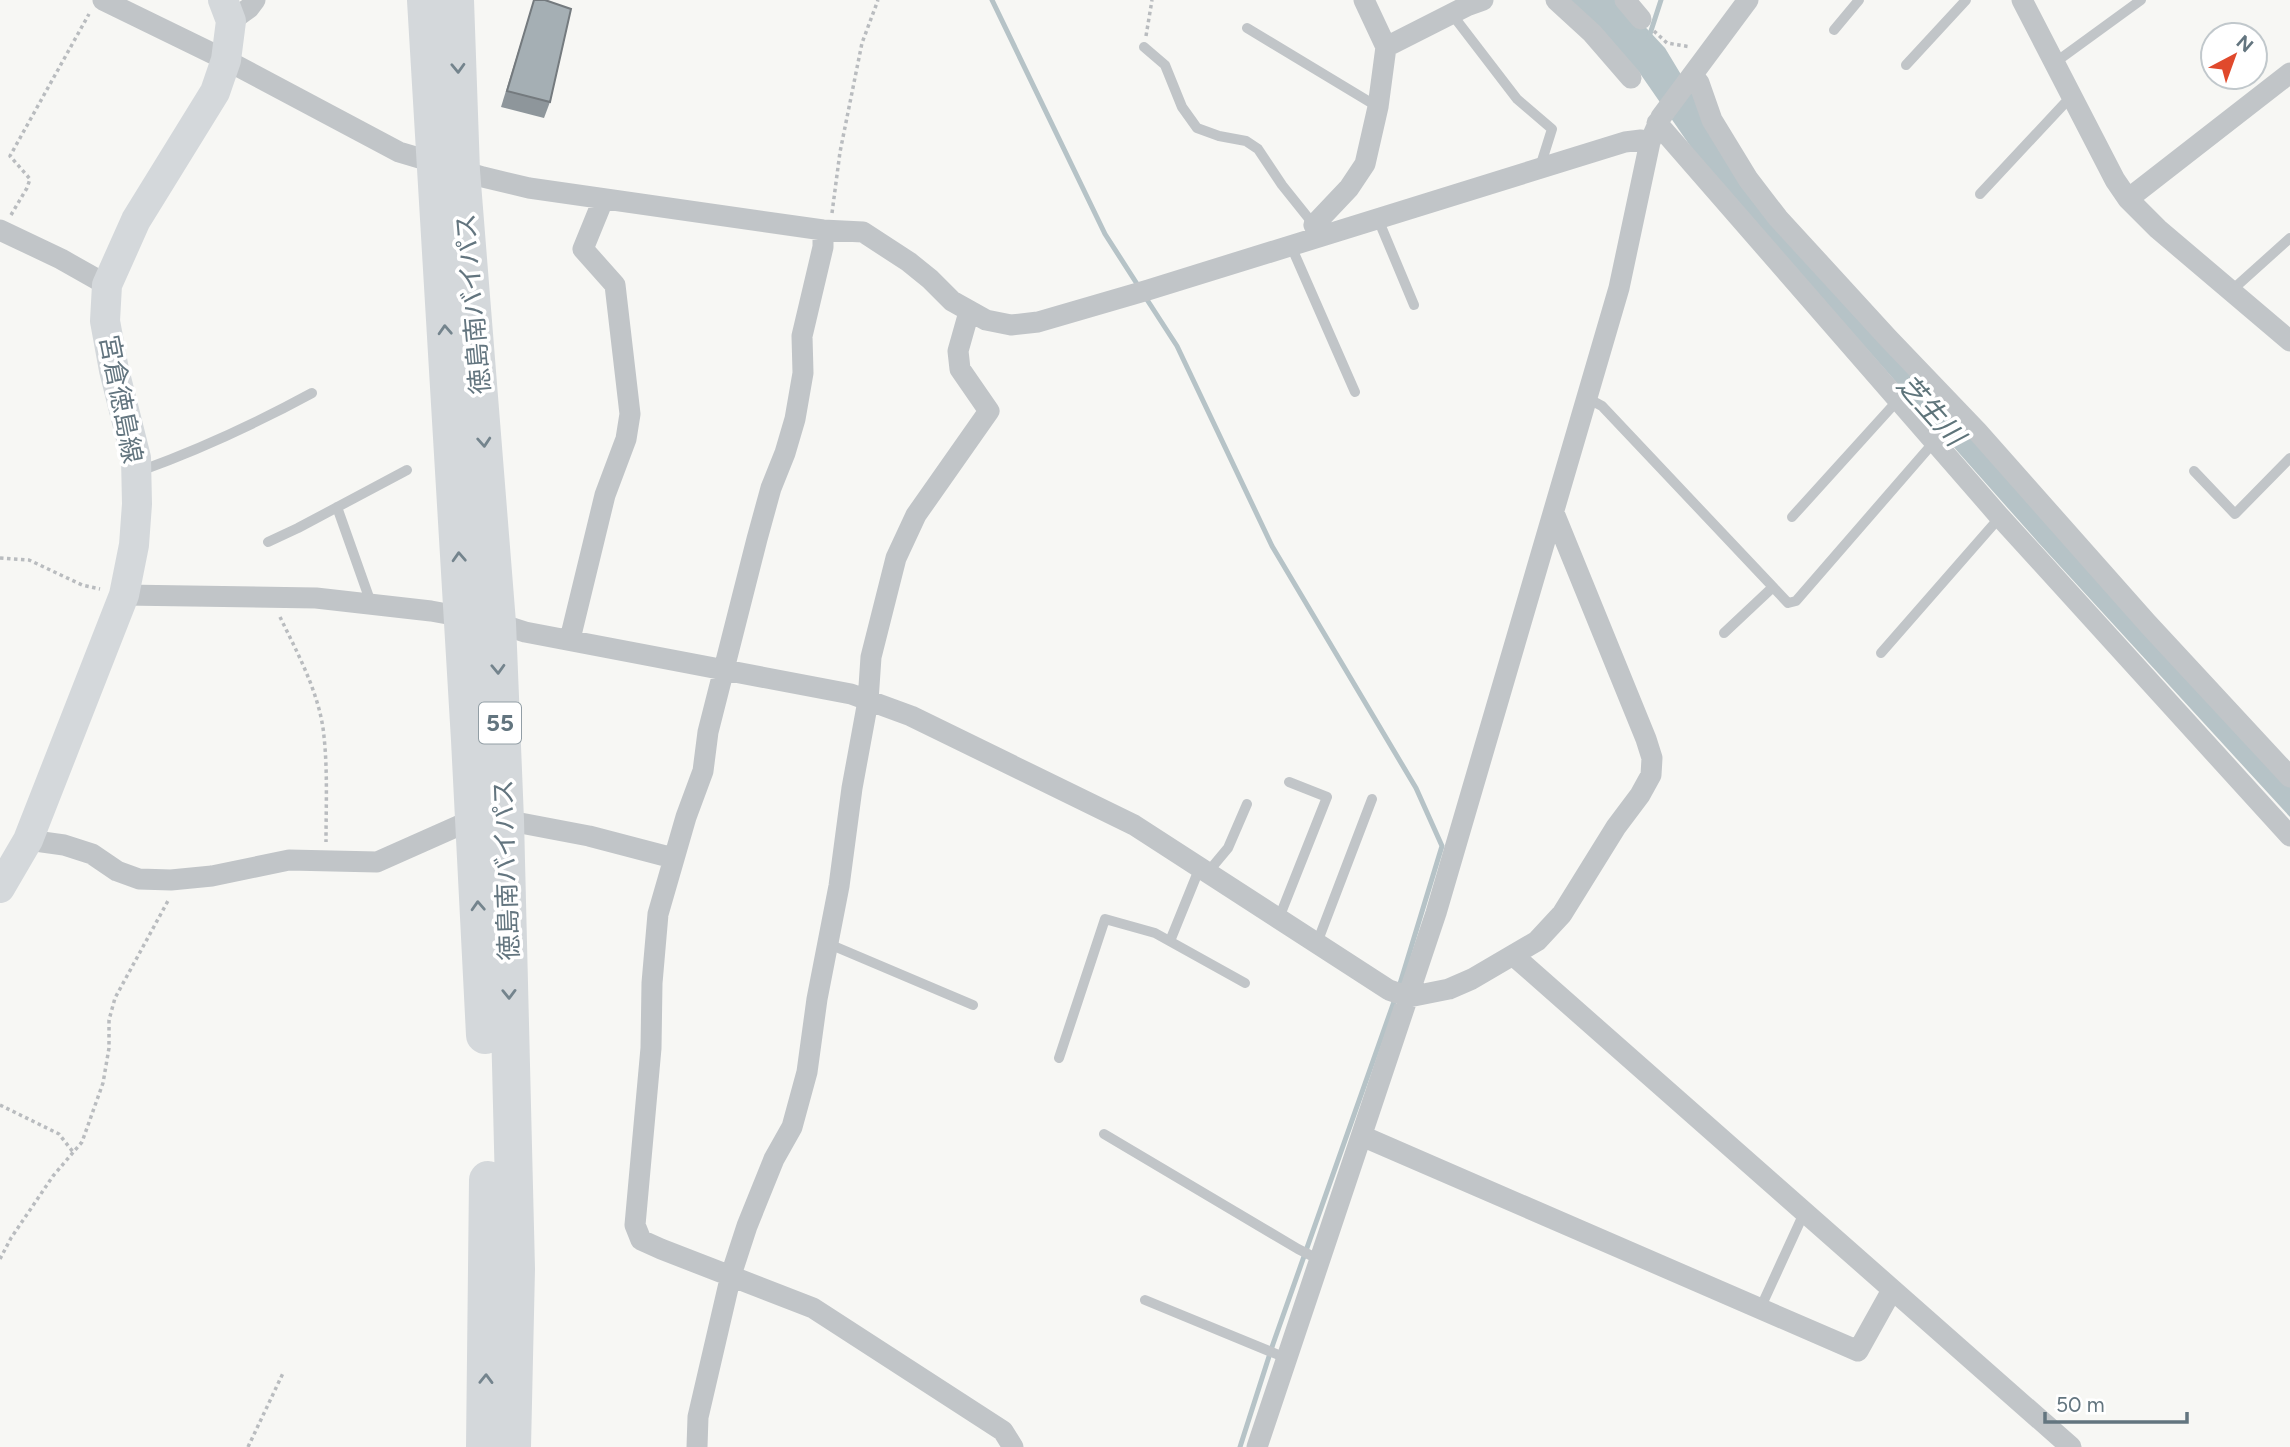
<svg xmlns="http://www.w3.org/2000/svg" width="2290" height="1447" viewBox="0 0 2290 1447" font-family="Figtree,'Noto Sans JP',sans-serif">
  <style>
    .water { fill: #b6c3c7 }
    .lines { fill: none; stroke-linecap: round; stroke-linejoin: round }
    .stream { stroke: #b6c3c7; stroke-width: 5 }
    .path { stroke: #b9bcbf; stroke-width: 3.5; stroke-dasharray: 3.5 3.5; stroke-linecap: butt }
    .lane { stroke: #c1c5c8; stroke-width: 10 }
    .street { stroke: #c1c5c8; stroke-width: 21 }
    .secondary { stroke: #d4d8db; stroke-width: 30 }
    .highway { stroke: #d4d8db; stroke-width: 38 }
    .wall { fill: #8e969b }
    .building { fill: #a5afb4; stroke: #747a7e; stroke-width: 2 }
    .oneway { stroke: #74848d }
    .labels { text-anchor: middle; stroke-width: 7; stroke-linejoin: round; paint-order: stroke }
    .shield { fill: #fff; stroke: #929ea5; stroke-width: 2 }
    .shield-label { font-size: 24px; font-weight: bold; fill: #63757f }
    .street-label { font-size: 26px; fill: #63757f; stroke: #fff }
    .water-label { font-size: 28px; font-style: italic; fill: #5e747a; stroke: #fff }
  </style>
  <rect width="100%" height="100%" fill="#f7f7f4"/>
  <path class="water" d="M 1567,0 L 1620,0 L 1665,48 L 1750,189 L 2290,785 L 2290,817 L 2037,541 L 1702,163 L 1639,72 Z"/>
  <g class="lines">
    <path class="stream" d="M 992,0 L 1105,234 L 1139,287
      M 1649,37 L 1661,0
      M 1144,295 L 1177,346 L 1272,546 L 1416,788 L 1442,846 L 1399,987
      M 1240,1447 L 1273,1344 L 1396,996"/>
    <path class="path" d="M 1654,31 L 1667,43 L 1691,47
      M 1146,36 L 1152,0
      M 832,213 L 840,152 L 862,43 L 878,0
      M 11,215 L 27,188 L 30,179 L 10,156 L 89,14
      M 0,558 L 29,560 L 82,585 L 100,589
      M 280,617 C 297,652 317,689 323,728 C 328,766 326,804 326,842
      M 0,1105 L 59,1134 L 73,1152
      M 0,1259 L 11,1238 L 53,1176 L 82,1142 L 103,1083 L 109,1048 L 109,1020 L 115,998 L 169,899
      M 248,1447 L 284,1371"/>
    <path class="lane" d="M 1451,13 L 1517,99 L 1552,129 L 1540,167
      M 1247,28 L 1378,107
      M 1834,30 L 1859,0
      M 1144,47 L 1165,65 L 1182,107 L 1197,128 L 1219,136 L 1246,141 L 1258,149 L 1282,185 L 1314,225
      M 2053,64 L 2141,0
      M 1906,65 L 1966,0
      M 1980,194 L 2065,103 L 2072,99
      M 1378,219 L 1414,305
      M 1291,246 L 1355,392
      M 2231,291 L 2290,238
      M 1587,398 L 1602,406 L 1773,587
      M 140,471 C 201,449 255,424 312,393
      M 2194,471 L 2235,514 L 2290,458
      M 337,507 L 371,603
      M 1792,517 L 1898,400
      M 268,542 L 298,528 L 407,470
      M 1724,633 L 1773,587 L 1788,603 L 1796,601 L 1934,442
      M 1881,653 L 2000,517
      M 1208,872 L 1228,848 L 1247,804
      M 1279,918 L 1327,797 L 1289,782
      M 1170,941 L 1200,867
      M 1317,943 L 1372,799
      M 829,944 L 973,1005
      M 1059,1058 L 1105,919 L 1155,933 L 1245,983
      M 1104,1134 L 1298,1249 L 1318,1259
      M 1145,1300 L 1286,1358
      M 1760,1309 L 1804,1213"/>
    <path class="street" d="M 103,0 L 226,60 L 399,152 L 483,177 L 529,188 L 823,230 L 863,232 L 909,262 L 930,279 L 952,301 L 986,320 L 1011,325 L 1038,322 L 1148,290 L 1625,142 L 1641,140 L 1650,142
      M 1556,0 L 1592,33 L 1631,78
      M 1625,0 L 1641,19
      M 2022,0 L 2115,180 L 2128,199 L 2158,229 L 2290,341
      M 231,21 L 249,8 L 255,0
      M 1386,47 L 1469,5 L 1483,0
      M 1693,75 L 1699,83 L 1712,120 L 1748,179 L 1778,218 L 1888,338 L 1977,431 L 2148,624 L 2290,777
      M 1657,123 L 2000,517 L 2290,836
      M 2128,199 L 2290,73
      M 0,230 L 61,259 L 107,285
      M 823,230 L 823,247 L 802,336 L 803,373 L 795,419 L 785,453 L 771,488 L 757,539 L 708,732 L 703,771 L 686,817 L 658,914 L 652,983 L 651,1048 L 635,1225 L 641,1240 L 661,1249 L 813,1308 L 1003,1431 L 1013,1447
      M 1319,236 L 1314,225 L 1349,188 L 1365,164 L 1378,107 L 1386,47 L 1364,0
      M 124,595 L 316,598 L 431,611 L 497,623 L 525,632 L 851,694 L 911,716 L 1134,825 L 1389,990 L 1409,997 L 1449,989 L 1472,979 L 1537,941 L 1562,914 L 1616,827 L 1640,795 L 1651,775 L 1652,758 L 1646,739 L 1554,513
      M 570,639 L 605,495 L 626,439 L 630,414 L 615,285 L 583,249 L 603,200
      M 505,820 L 589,836 L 673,858
      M 28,840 L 64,845 L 92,854 L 117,871 L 139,879 L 171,880 L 212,876 L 289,860 L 377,862 L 458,826 L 474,825
      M 1514,956 L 2071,1447
      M 1362,1136 L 1858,1351 L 1892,1290
      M 697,1447 L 698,1417 L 731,1275 L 747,1226 L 774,1159 L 792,1127 L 807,1072 L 817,999 L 839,886 L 852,788 L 868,701 L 871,657 L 896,558 L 916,515 L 989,411 L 960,369 L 958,351 L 969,312
      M 1257,1447 L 1436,913 L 1619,288 L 1650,142 L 1661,117 L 1748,0"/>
    <path class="secondary" d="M 0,888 L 28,840 L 124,595 L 134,545 L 137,504 L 136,458 L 114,370 L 105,321 L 107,285 L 136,220 L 215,92 L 226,60 L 231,21 L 223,0"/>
    <path class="highway" d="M 426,0 L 470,740 L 485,1035
      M 455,0 L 461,171 L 497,623 L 505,820 L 516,1269 L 512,1447
      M 485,1447 L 488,1180"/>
  </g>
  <path class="wall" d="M 534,0 L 550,102 L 544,118 L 501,107 Z"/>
  <path class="building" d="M 534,0 L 545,0 L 571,9 L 550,102 L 507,91 Z"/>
  <defs><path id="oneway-chevron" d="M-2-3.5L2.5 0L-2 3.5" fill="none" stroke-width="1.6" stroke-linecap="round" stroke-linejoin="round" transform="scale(1.75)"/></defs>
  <g class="oneway">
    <use href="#oneway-chevron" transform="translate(458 68) rotate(88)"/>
    <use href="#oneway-chevron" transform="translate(445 330) rotate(-93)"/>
    <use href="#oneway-chevron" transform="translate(484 442) rotate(86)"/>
    <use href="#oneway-chevron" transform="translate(459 557) rotate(-93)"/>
    <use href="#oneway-chevron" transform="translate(498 669) rotate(88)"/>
    <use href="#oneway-chevron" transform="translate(478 906) rotate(-93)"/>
    <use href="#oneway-chevron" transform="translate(509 994) rotate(89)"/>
    <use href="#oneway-chevron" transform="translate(486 1379) rotate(-89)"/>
  </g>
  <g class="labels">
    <rect class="shield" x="479" y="702.5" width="42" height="41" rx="5"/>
    <g class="shield-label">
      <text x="500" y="731">55</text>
    </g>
    <g class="street-label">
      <text transform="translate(473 304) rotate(-95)" y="9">徳島南バイパス</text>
      <text transform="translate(121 399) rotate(79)" y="9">宮倉徳島線</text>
      <text transform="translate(506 870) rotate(-92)" y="9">徳島南バイパス</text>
    </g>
    <g class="water-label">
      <text transform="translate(1931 410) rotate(48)" y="10">芝生川</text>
    </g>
  </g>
  <g transform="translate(2234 56) rotate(41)"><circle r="33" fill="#ffffff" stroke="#c1c8cc" stroke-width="2"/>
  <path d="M0-5L12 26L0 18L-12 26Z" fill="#e0492c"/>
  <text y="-10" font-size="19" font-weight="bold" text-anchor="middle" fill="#63757f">N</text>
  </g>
  <path d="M2045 1412v10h142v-10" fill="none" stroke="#63757f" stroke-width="3.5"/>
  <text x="2056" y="1412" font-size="21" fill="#63757f" stroke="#ffffff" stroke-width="5" paint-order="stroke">50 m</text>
</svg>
